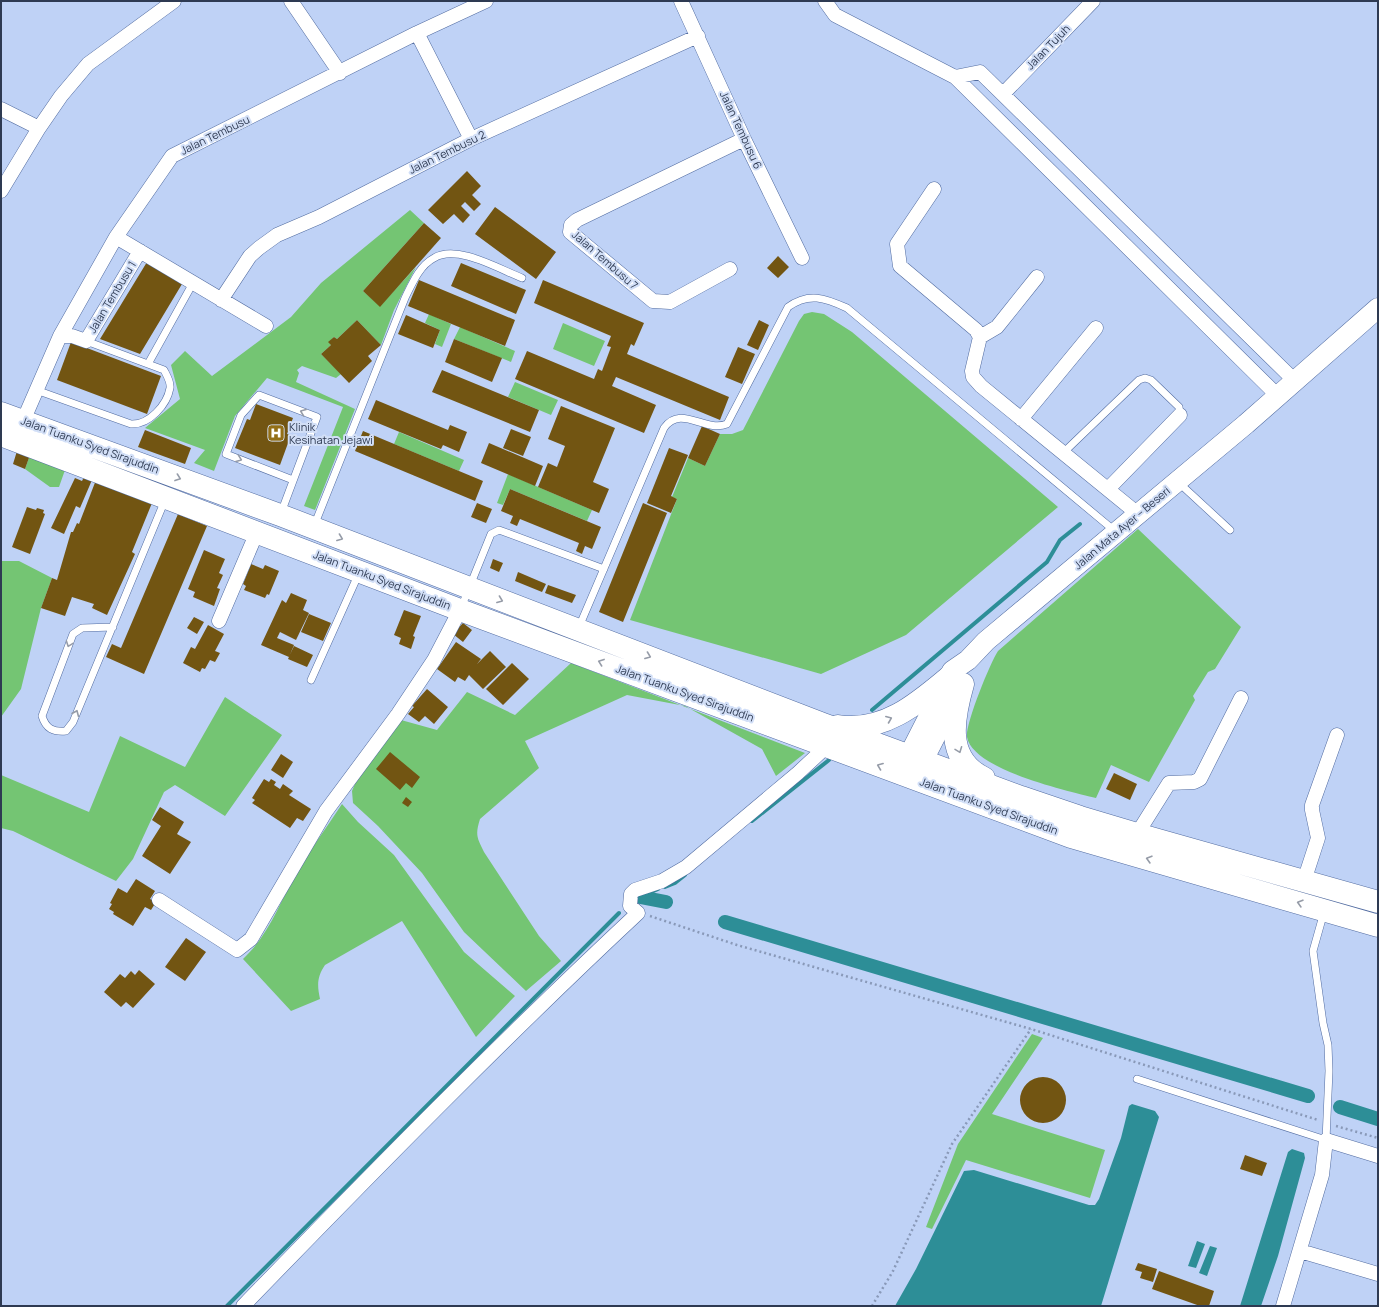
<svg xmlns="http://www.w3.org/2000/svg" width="1379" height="1307" viewBox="0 0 1379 1307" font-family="Manrope,sans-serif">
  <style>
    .green { fill: #74c573 }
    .water { fill: #2d8e97 }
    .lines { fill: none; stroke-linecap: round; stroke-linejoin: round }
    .stream { stroke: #2d8e97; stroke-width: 4 }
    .canal { stroke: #2d8e97; stroke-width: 14 }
    .building { fill: #725512 }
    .lane-casing { stroke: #526ca1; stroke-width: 8 }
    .street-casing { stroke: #526ca1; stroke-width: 15 }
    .secondary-casing { stroke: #526ca1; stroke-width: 21 }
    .highway-casing { stroke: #526ca1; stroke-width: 23 }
    .path { stroke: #8999b8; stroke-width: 2.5; stroke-dasharray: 2 3; stroke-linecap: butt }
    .lane { stroke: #fff; stroke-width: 7 }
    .street { stroke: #fff; stroke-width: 14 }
    .secondary { stroke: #fff; stroke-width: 20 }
    .highway { stroke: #fff; stroke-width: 22 }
    .oneway { stroke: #969ca8 }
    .labels { text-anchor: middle; stroke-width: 4; stroke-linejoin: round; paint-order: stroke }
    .street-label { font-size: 11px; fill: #2e3a52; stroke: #d2dff7 }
    .poi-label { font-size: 11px; fill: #2e3a52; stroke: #d2dff7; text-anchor: start }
  </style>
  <rect width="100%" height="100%" fill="#bfd2f6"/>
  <path class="green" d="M 410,210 L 424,223 L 363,291 L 380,306 L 416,267 L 394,310 L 381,345 L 357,320 L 337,339 L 334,337 L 329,342 L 331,345 L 321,354 L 341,374 L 336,378 L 302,366 L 297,370 L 299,373 L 296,382 L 355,409 L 315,510 L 304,506 L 343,407 L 267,378 L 235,416 L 214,471 L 194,463 L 205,450 L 145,428 L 180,399 L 171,365 L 185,351 L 212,376 L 291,317 L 321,283 Z
    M 812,312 L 824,314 L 852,332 L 1058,507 L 906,635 L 821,674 L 630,620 L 677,499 L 672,497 L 688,458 L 705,466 L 720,434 L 732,434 L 743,430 L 799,321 L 804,314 Z
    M 429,314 L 451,324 L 442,347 L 435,344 L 440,330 L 425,323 Z
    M 563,323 L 605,341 L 594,366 L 553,349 Z
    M 460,327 L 515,351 L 511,362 L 454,339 Z
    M 515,382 L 558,400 L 551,415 L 508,397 Z
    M 399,432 L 464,460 L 459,471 L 394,444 Z
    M 30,455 L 65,470 L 59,487 L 50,487 L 25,469 Z
    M 508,474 L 592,510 L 587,521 L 510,489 L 503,505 L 497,503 Z
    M 1138,529 L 1241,627 L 1215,669 L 1208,672 L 1193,696 L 1195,700 L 1149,782 L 1111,765 L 1096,798 C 1068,791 973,770 967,737 C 965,725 990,663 998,651 Z
    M 1,561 L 19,561 L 52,578 L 41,608 L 21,689 L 1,717 Z
    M 571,663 L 805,753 L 776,776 L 762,749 L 685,706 L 627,695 L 525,741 L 539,768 L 480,819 C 475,835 477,838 484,852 L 539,936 L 561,961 L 526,991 L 464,932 L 422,873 L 378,826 L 353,803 L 352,791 L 357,779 L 401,720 L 437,730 L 467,692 L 515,715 Z
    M 225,697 L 282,735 L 225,816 L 175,785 L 164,792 L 133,859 L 116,881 L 13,831 L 1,828 L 1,775 L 89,812 L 120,736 L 185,767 Z
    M 342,804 L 358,822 L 394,855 L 464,952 L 515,996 L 476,1037 L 402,921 L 325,965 C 317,977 317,985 320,999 L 291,1011 L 243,959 C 268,936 280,903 296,873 C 310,850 327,827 342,804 Z
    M 1032,1034 L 1043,1038 L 992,1114 L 1105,1150 L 1090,1198 L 966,1160 L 932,1229 L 926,1227 L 958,1144 Z"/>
  <path class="water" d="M 1132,1104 L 1155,1111 L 1159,1117 L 1101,1306 L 895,1306 L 916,1269 L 964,1171 L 974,1170 L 1089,1205 L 1095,1205 L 1099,1199 L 1121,1138 L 1129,1106 Z
    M 1292,1149 L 1304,1153 L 1305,1158 L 1278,1256 L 1261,1306 L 1240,1306 L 1288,1152 Z
    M 1197,1241 L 1205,1244 L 1196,1268 L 1188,1266 Z
    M 1210,1246 L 1217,1248 L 1207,1276 L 1199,1273 Z"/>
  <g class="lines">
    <path class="stream" d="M 872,710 L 1047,562 L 1060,540 L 1080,524
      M 752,821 L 829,760
      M 665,887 L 675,883 L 685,875
      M 640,897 L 658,889
      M 227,1306 L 619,913"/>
    <path class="canal" d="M 640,897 L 666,902
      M 725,922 L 1308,1096
      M 1340,1107 L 1378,1119"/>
  </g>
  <path class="building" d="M 467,171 L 481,186 L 472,195 L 481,204 L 474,211 L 465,202 L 461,206 L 470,215 L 463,223 L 454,214 L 443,224 L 428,210 Z
    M 495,207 L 556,252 L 536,279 L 475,234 Z
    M 424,223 L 441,238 L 380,307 L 363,291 Z
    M 778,256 L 789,267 L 778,278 L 767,268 Z
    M 147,262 L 182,284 L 140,354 L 100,339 Z
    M 461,263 L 526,290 L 516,314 L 451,286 Z
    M 419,280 L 515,320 L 505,346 L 408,306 Z
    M 543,280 L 644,323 L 634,346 L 631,344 L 627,354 L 729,397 L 720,420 L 616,377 L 612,386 L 656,405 L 644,433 L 515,379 L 527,351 L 594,379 L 598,369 L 602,371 L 611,347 L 607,346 L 611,336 L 534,303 Z
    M 406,315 L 440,330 L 433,348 L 398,334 Z
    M 357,320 L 381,345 L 368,356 L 372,361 L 349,383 L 321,354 L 331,345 L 328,342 L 334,337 L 337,339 Z
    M 759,320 L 769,325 L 758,350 L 747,345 Z
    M 454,339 L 502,358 L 492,382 L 445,362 Z
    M 71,342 L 161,376 L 147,414 L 57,380 Z
    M 738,347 L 755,354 L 742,384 L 725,377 Z
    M 442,370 L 539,410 L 530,432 L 432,392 Z
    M 376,400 L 448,430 L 450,425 L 467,432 L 459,452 L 443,445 L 441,449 L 368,419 Z
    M 256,404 L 293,418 L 287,434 L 291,435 L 280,465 L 235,448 L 247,419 L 250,420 Z
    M 561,406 L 615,428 L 593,482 L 609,489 L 599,513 L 538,487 L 548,463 L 557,467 L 565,446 L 548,439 Z
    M 702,426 L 720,434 L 705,466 L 688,458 Z
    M 511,429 L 531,437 L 523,456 L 503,448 Z
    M 145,430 L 191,448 L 185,464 L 138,447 Z
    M 363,431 L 483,481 L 475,501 L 355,451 Z
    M 489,443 L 543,466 L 535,486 L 481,463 Z
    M 669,448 L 688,455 L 671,496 L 677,499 L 671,513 L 647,503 Z
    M 17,451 L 30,455 L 25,469 L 13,464 Z
    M 84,477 L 92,480 L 80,508 L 76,506 L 64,534 L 51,528 L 75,478 L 82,481 Z
    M 96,480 L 152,503 L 132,552 L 135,554 L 107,615 L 92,608 L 94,604 L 72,597 L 65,616 L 41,608 L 52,578 L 57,580 L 71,532 L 73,532 L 77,523 L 79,524 Z
    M 510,489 L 601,527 L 592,549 L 585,546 L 582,554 L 576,551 L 579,543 L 520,519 L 517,526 L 510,523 L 513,516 L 501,511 Z
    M 477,503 L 492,509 L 486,523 L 471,517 Z
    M 643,503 L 667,513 L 623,622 L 599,612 Z
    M 27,507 L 36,510 L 37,508 L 44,510 L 43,513 L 45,514 L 30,554 L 12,547 Z
    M 178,514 L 207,526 L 144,674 L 106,657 L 112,644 L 121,648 Z
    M 204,550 L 225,559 L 219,573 L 223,575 L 217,588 L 220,589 L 214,606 L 193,597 L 195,592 L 188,589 Z
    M 493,559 L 503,563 L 499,572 L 490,568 Z
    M 251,564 L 263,569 L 265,565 L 279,571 L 269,595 L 267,594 L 265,598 L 244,590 L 246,586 L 243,584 Z
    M 518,572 L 546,584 L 542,592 L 515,581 Z
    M 548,585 L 576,595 L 572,603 L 545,593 Z
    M 291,593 L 307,600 L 303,610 L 309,613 L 296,640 L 280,632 L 277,638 L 294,645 L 289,657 L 261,645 L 282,600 L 286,603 Z
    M 404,610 L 421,616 L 413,636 L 415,637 L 411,649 L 399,644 L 401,638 L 394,635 Z
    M 309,614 L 331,623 L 323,641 L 301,632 Z
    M 194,617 L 204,622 L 197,634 L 187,628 Z
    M 463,623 L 472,630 L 463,642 L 453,634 Z
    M 208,625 L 224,634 L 215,651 L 220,653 L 215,662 L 210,660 L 205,669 L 202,668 L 200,672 L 183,663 L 191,647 L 195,649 Z
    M 456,642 L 481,659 L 477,664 L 490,651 L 506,667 L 483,689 L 469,675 L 465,681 L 458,677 L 455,682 L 437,669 Z
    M 294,646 L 313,655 L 307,667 L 288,659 Z
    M 512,663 L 529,679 L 503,705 L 486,689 Z
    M 427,689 L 448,707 L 434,724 L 425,716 L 419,722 L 408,714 L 414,707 L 412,706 Z
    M 390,752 L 420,777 L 412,788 L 406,783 L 400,790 L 376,769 Z
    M 281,754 L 293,762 L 283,778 L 271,770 Z
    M 1114,773 L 1137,784 L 1130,800 L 1106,789 Z
    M 264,779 L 269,782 L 271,779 L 276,782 L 274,785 L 280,789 L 283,784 L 293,791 L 289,795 L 311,809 L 303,821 L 297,818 L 290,828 L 252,803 L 255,800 L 252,798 Z
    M 406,797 L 412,802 L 408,807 L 402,803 Z
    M 160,807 L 184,822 L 177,834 L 191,842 L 170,874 L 142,856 L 161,826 L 152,820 Z
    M 136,879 L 155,891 L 150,899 L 156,902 L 151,910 L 145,907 L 133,926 L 113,914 L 114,912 L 109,909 L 112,904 L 110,903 L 118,888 L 127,893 Z
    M 186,938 L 206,952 L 185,981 L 165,967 Z
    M 139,970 L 155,984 L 133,1008 L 126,1002 L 121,1007 L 104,992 L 120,974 L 125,978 L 131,971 L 135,975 Z
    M1020 1100a23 23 0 1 1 46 0a23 23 0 1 1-46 0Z
    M 1245,1155 L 1267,1163 L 1262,1176 L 1240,1169 Z
    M 1138,1263 L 1157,1269 L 1153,1282 L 1140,1278 L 1142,1272 L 1135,1270 Z
    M 1159,1271 L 1214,1291 L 1209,1306 L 1200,1306 L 1152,1289 Z"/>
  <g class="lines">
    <defs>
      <path id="lane" d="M 148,364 L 193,283
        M 36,390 L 131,424 C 149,425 167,405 170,388 C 171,382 167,376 164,370 L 86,341
        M 1063,453 L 1139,380 L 1145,378 L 1151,380 L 1179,407 L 1180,415
        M 1178,482 L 1230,530
        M 281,513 L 317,417 L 259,395 L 241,415 L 226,454 L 293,480
        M 314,526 L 405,298 C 412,284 419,266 434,258 C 457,244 499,269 522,278
        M 461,608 L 491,534 L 499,530 L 604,569
        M 113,627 L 82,628 L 73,634 L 42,716 C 46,729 53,732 66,731 L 73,722 L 165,500
        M 579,627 L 664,428 C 681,404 705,433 727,424 L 788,307 C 809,292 825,298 847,308 L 1116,532
        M 311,680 L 359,573
        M 1137,1079 L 1326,1140 L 1329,1071 L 1328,1045 L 1323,1023 L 1313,951 L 1324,912"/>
      <path id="street" d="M 291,1 L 340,73
        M 681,1 L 744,139 L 802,258
        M 825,1 L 835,15 L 955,77 L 1278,396
        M 417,33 L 471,139
        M 955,77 L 980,72 L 1295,381
        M 1003,94 L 1093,1
        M 1,109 L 39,128
        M 934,189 L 897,244 L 900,266 L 976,330 L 980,337 L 972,371 L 973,377 L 981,386 L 1138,514
        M 1,191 L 39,128 L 61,96 L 88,64 L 174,1
        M 116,237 L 266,326
        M 730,269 L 670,302 L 653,301 L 570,232 L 571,225 L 577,220 L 744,139
        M 221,300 L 250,256 L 259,248 L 277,235 L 319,217 L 471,139 L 698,36
        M 60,336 L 72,336 L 86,341 L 140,251
        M 980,337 L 997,327 L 1037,277
        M 1021,419 L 1096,328
        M 20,428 L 60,336 L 116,237 L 172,156 L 417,33 L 486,1
        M 1108,489 L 1180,415
        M 219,621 L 257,532
        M 1137,834 L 1169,783 L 1194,782 L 1200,779 L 1241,698
        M 1304,881 L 1318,838 L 1312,810 L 1312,805 L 1337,735
        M 159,900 L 237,950 L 251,939 L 326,811 L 398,714 L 434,660 L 460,610
        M 1300,1251 L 1378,1274
        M 243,1306 C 372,1173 502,1040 638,913 L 630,906 L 631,894 L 635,890 L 662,881 L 686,867 L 798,773 L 827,746
        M 1283,1306 L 1322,1175 L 1326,1140 L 1378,1156"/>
      <path id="secondary" d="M 902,769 L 952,671 L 968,660 L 986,641 L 1246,424 L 1378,308
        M 915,776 L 957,694"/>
      <path id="highway" d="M 1,413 L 280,515 L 823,724 L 1021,797 L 1080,817 L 1137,834 L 1378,902
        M 1,435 L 460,610 L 1071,837 L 1378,926
        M 963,684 C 953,719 945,759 984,778
        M 838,726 C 883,733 917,704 949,677"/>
    </defs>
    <use href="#lane" class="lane-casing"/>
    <use href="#street" class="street-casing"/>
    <use href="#secondary" class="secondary-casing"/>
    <use href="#highway" class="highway-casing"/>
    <path class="path" d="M 650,916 L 737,945 L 1031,1029 L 1318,1120
      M 1336,1126 L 1378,1138
      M 872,1306 L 893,1271 L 952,1144 L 1031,1029"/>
    <use href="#lane" class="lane"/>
    <use href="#street" class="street"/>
    <use href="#secondary" class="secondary"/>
    <use href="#highway" class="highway"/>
  </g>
  <defs><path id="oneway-chevron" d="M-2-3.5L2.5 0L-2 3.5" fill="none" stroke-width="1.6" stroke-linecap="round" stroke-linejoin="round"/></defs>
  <g class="oneway">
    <use href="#oneway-chevron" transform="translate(303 412) rotate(-159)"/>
    <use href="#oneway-chevron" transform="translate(239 459) rotate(21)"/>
    <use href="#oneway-chevron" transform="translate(178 478) rotate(20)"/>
    <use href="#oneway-chevron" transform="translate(340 538) rotate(21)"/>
    <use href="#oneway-chevron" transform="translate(500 600) rotate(21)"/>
    <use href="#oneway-chevron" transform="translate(69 644) rotate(110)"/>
    <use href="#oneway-chevron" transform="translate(648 656) rotate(21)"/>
    <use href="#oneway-chevron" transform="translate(601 662) rotate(-160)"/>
    <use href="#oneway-chevron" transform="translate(76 713) rotate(-67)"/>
    <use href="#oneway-chevron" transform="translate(889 719) rotate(-22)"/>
    <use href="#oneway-chevron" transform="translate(959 750) rotate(69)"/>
    <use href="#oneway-chevron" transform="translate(880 766) rotate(-159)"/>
    <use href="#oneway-chevron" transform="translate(1149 859) rotate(-164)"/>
    <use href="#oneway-chevron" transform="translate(1300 903) rotate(-164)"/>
  </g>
  <defs>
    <symbol id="hospital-square" viewBox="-11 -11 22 22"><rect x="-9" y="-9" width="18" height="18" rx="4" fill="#936f17" stroke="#d2dff7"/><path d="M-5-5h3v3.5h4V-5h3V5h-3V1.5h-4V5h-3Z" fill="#fff"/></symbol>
  </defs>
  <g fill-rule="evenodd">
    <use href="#hospital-square" x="266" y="423" width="20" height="20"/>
  </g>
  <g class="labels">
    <g class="street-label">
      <text transform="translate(1048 47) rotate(-46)" y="4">Jalan Tujuh</text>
      <text transform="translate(741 130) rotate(65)" y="4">Jalan Tembusu 6</text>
      <text transform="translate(215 135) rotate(-26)" y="4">Jalan Tembusu</text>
      <text transform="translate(447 152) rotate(-26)" y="4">Jalan Tembusu 2</text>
      <text transform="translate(605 260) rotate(41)" y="4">Jalan Tembusu 7</text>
      <text transform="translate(112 297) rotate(-59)" y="4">Jalan Tembusu 1</text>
      <text transform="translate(90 445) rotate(20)" y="4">Jalan Tuanku Syed Sirajuddin</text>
      <text transform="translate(1122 528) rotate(-40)" y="4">Jalan Mata Ayer – Beseri</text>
      <text transform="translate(382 580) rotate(21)" y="4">Jalan Tuanku Syed Sirajuddin</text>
      <text transform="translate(685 693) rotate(20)" y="4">Jalan Tuanku Syed Sirajuddin</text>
      <text transform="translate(989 806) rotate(20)" y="4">Jalan Tuanku Syed Sirajuddin</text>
    </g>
    <g class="poi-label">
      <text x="289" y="431">Klinik<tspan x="289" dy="13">Kesihatan Jejawi</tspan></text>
    </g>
  </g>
  <rect width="1379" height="1307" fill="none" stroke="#2e3a52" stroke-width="4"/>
</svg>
